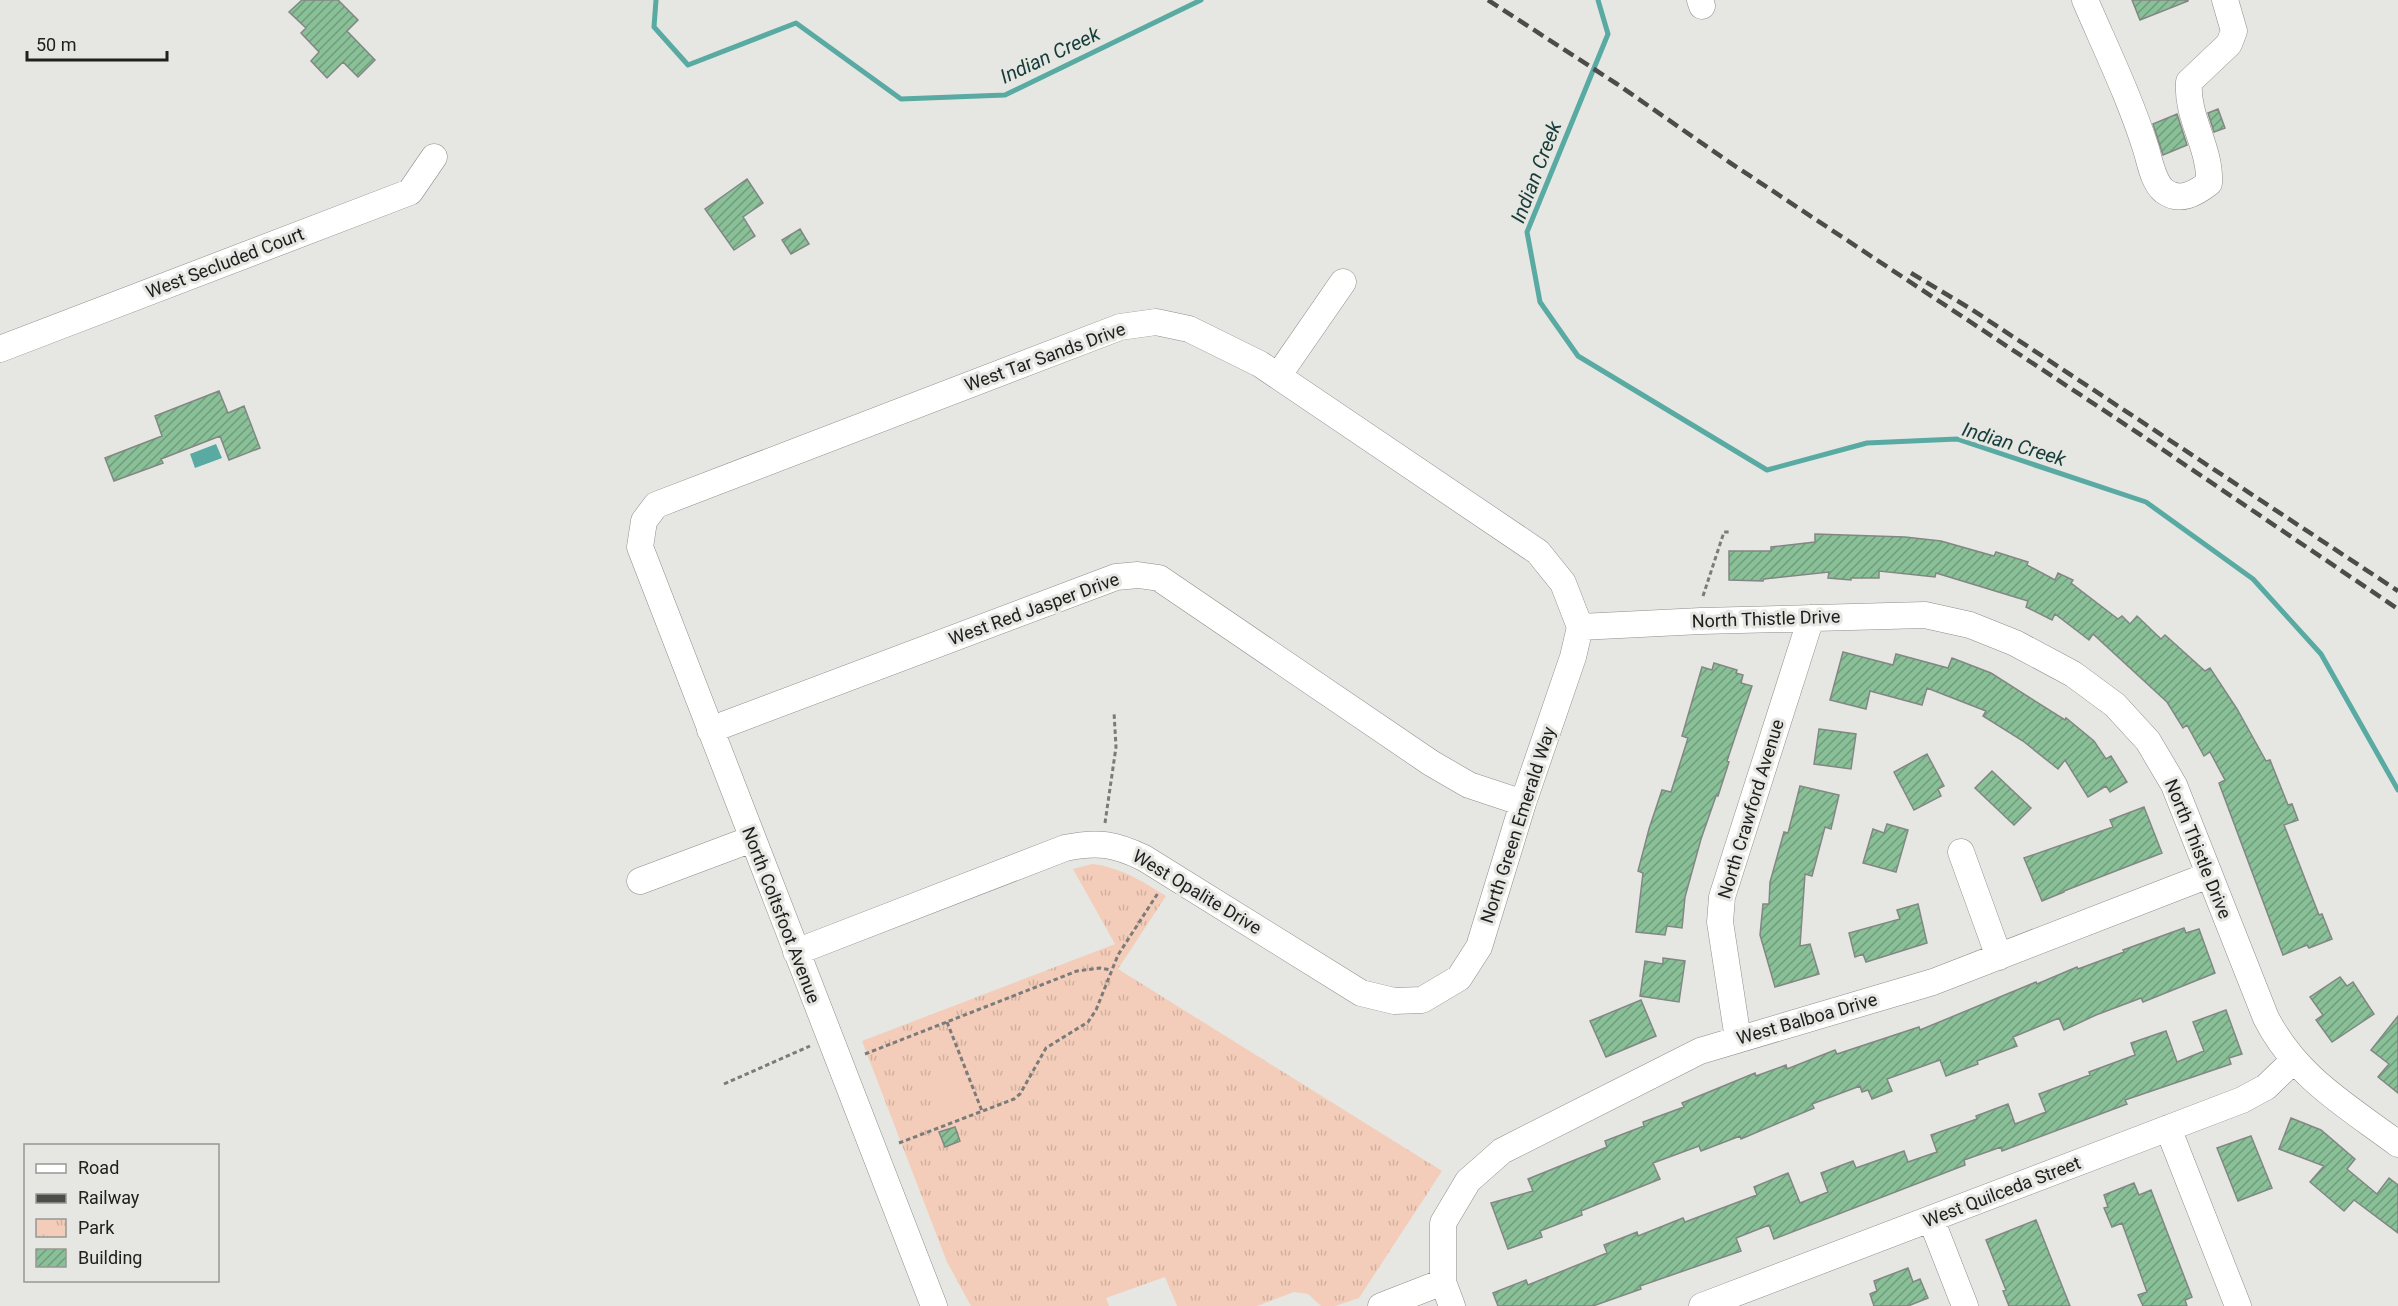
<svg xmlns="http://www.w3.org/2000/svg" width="2398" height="1306" viewBox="0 0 2398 1306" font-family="Roboto,sans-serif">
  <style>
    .park { fill: url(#park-tufts) }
    .pitch { fill: #f3cdb9 }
    .water { fill: #58aaa2 }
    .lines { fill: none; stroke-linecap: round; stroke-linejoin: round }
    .stream { stroke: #58aaa2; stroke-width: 5 }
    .building { fill: url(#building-hatch); stroke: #828783; stroke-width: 1.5 }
    .minor-casing { stroke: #8d8e89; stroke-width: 27 }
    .path { stroke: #7b7c79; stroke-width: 3; stroke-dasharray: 4.5 3; stroke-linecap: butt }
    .minor { stroke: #fff; stroke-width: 26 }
    .rail { stroke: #4c4d4a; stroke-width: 4.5; stroke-dasharray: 12 6; stroke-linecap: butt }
    .labels { text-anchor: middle; stroke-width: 6; stroke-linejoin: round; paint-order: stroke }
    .street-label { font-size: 18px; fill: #20211f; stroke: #e6e7e2 }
    .water-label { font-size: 20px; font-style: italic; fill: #153c39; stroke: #e6e7e2 }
  </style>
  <defs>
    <pattern id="park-tufts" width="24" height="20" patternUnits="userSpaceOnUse" patternTransform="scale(1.5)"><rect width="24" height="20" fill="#f3cdb9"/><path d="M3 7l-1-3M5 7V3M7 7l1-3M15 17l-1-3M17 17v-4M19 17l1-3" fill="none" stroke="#d0b09f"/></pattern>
    <pattern id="building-hatch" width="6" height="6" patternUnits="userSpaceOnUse" patternTransform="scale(1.5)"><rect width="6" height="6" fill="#89c098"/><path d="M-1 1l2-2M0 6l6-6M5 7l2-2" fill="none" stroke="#709c7b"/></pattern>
  </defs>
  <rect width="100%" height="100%" fill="#e6e7e2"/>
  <path class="park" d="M 1092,864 C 1122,868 1140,880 1166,896 L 1118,969 L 1442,1171 L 1359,1298 L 1335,1306 L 1321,1306 L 1308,1294 L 1294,1292 L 1257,1306 L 1177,1306 L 1165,1277 L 1106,1298 L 1109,1306 L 971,1306 L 947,1262 L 862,1041 L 1115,944 L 1073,869 Z"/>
  <path class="pitch" d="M 962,1068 L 978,1109 L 940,1124 L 924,1083 Z"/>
  <path class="water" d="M 216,444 L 222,458 L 195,468 L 190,454 Z"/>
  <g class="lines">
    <path class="stream" d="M 656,0 L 654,27 L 688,65 L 796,23 L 901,99 L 1005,95 L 1201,0
      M 1598,0 L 1608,34 L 1527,232 L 1540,302 L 1578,356 L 1767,470 L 1867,443 L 1957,439 L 2146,502 L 2253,579 L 2321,654 L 2398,790"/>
  </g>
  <path class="building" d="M 302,0 L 338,0 L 358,20 L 347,31 L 375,60 L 358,77 L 343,62 L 327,78 L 311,61 L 319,52 L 301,33 L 306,28 L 289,12 Z
    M 2132,0 L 2188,0 L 2188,1 L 2140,20 Z
    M 2218,109 L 2225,128 L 2214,132 L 2208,113 Z
    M 2177,114 L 2187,145 L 2163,155 L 2153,124 Z
    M 747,179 L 763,203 L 743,217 L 755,236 L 734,250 L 705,209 Z
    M 800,229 L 809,244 L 791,254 L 782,240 Z
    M 219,391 L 228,413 L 244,406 L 260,448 L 229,460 L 220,436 L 161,459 L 163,463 L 114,481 L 105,458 L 162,436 L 155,416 Z
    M 1815,534 L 1905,537 L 1941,541 L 1994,556 L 1996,552 L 2028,562 L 2027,565 L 2055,580 L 2058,573 L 2073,580 L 2071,583 L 2118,619 L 2122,616 L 2130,624 L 2137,616 L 2161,639 L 2165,635 L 2205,671 L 2210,668 L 2237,709 L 2266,761 L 2270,760 L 2288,805 L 2292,804 L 2298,820 L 2284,825 L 2319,915 L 2322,914 L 2332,939 L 2309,948 L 2307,945 L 2283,955 L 2219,783 L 2225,780 L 2210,752 L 2204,756 L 2187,725 L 2183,728 L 2167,702 L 2093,634 L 2089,640 L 2055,614 L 2052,620 L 2026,607 L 2028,601 L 1936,573 L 1935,577 L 1879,571 L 1879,578 L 1851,578 L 1851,580 L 1828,578 L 1829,572 L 1764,579 L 1763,581 L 1729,580 L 1729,551 L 1771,551 L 1771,547 L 1815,542 Z
    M 1843,652 L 1893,665 L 1896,654 L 1948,668 L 1952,658 L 1991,673 L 2065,720 L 2066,718 L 2094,741 L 2106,759 L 2111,756 L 2127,782 L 2110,792 L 2106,786 L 2088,797 L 2065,760 L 2058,769 L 2023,741 L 1983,716 L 1986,711 L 1927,688 L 1922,705 L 1870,691 L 1866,709 L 1830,700 Z
    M 1714,663 L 1737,670 L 1736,673 L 1743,675 L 1741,683 L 1752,686 L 1727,761 L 1729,762 L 1718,796 L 1716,796 L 1701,839 L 1685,897 L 1682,928 L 1667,926 L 1665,935 L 1636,932 L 1643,873 L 1638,871 L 1649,829 L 1662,790 L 1671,792 L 1688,738 L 1682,736 L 1702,667 L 1712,670 Z
    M 1819,729 L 1856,734 L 1851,769 L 1814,764 Z
    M 1927,754 L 1944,786 L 1938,789 L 1941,796 L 1914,810 L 1894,772 Z
    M 1992,771 L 2031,808 L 2014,825 L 1975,788 Z
    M 1800,786 L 1839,795 L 1831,829 L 1825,827 L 1812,876 L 1805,874 L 1800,946 L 1810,944 L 1819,974 L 1775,987 L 1760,935 L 1763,904 L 1769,904 L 1770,882 L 1784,832 L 1788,833 Z
    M 2144,807 L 2162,853 L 2064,891 L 2064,892 L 2042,901 L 2024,858 L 2113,827 L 2110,820 Z
    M 1887,824 L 1908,830 L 1896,872 L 1863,863 L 1873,829 L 1884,833 Z
    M 1918,904 L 1927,943 L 1866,962 L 1863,954 L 1855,957 L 1849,933 L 1900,919 L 1897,910 Z
    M 2184,928 L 2186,933 L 2199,929 L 2215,973 L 2143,1002 L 2141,998 L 2096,1015 L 2064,1030 L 2059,1018 L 2013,1037 L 2017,1046 L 1977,1061 L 1978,1064 L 1946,1076 L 1940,1060 L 1887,1079 L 1892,1091 L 1872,1099 L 1868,1090 L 1862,1092 L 1860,1086 L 1812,1104 L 1814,1108 L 1741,1139 L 1740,1136 L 1701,1151 L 1699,1146 L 1653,1163 L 1660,1179 L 1581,1211 L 1582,1215 L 1540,1231 L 1542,1237 L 1508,1249 L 1491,1203 L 1533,1191 L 1528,1179 L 1607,1147 L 1605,1141 L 1644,1126 L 1643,1122 L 1684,1107 L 1682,1103 L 1755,1073 L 1756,1076 L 1786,1065 L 1787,1069 L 1835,1050 L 1837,1054 L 1919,1027 L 1920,1030 L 2036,982 L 2037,984 L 2077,967 L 2078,969 L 2124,952 L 2123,950 Z
    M 1663,958 L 1685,961 L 1679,1002 L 1640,996 L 1645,961 L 1663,964 Z
    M 2340,977 L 2347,986 L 2353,982 L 2374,1014 L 2332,1042 L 2316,1020 L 2323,1015 L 2310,997 Z
    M 1641,1000 L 1656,1036 L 1606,1057 L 1590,1021 Z
    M 2226,1010 L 2242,1054 L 2229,1058 L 2231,1064 L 2125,1100 L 2127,1104 L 2002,1151 L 2001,1147 L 1964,1160 L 1965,1165 L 1774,1239 L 1769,1225 L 1736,1238 L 1741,1251 L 1640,1286 L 1641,1289 L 1593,1306 L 1498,1306 L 1493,1293 L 1526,1280 L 1528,1285 L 1607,1253 L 1604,1245 L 1637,1232 L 1638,1236 L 1683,1218 L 1685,1222 L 1757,1195 L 1754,1187 L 1788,1173 L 1800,1203 L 1828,1192 L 1821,1173 L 1853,1161 L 1856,1168 L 1904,1151 L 1908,1162 L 1937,1152 L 1931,1135 L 1977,1119 L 1976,1116 L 2008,1104 L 2015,1124 L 2046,1112 L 2039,1094 L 2090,1075 L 2089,1072 L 2135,1055 L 2131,1043 L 2166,1031 L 2177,1062 L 2204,1051 L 2193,1022 Z
    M 2398,1016 L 2398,1093 L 2378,1077 L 2389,1064 L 2371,1050 Z
    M 2291,1118 L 2321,1130 L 2355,1159 L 2347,1169 L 2377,1194 L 2389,1178 L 2398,1185 L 2398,1233 L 2354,1200 L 2344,1211 L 2310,1182 L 2324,1166 L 2279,1149 Z
    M 955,1127 L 960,1141 L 945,1147 L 939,1132 Z
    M 2251,1136 L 2272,1188 L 2238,1201 L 2217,1148 Z
    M 2134,1183 L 2139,1195 L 2151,1190 L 2192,1297 L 2185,1300 L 2187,1306 L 2143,1306 L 2138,1295 L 2147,1292 L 2122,1223 L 2112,1227 L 2104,1208 L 2108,1207 L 2104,1195 Z
    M 2036,1220 L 2049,1253 L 2070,1306 L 2009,1306 L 2003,1291 L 2006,1290 L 1986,1240 Z
    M 1908,1268 L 1913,1282 L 1920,1279 L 1928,1298 L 1908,1306 L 1874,1306 L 1870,1294 L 1877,1291 L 1874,1281 Z"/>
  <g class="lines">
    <defs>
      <path id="minor" d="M 1700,0 L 1702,6
        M 2085,0 C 2106,49 2130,98 2146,149 C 2150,162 2153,182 2164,191 C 2180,203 2196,193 2209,183 C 2211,148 2186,117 2189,82 L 2229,44 L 2234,31 L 2225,0
        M 0,349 L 410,192 L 434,157
        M 1278,376 L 1343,282
        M 1580,627 L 1701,621 L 1925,615 L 1970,625 L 2015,643 L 2073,674 L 2115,705 L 2148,741 L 2174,785 L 2266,1018 C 2297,1078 2346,1105 2398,1144
        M 710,730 L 1116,577 L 1138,575 L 1159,578 L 1431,763 L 1469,785 L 1523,803
        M 1961,852 L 1999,957
        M 640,881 L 752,839
        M 796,952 L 1065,848 C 1098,841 1115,844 1144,858 L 1361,993 L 1394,1001 L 1422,1000 L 1459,978 L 1479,947 L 1523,803 L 1573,657 L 1580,627
        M 1738,1039 L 1720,922 L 1722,897 L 1811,618
        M 2168,1128 L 2238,1306
        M 1931,1219 L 1965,1306
        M 934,1306 L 640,547 L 644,521 L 656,505 L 1120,327 L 1156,322 L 1189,329 L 1260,364 L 1538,552 L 1563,583 L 1580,627
        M 1381,1306 L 1443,1282
        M 1452,1306 L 1443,1282 L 1443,1223 L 1468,1181 L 1502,1151 L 1700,1051 L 1933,982 L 2209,875
        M 1702,1306 L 2242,1100 L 2266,1087 L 2293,1061"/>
    </defs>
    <use href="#minor" class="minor-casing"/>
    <path class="path" d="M 1703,596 L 1724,532 L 1731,532
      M 1105,823 L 1116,747 L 1114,712
      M 947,1022 L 982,1111
      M 865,1054 L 1077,971 L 1100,968 L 1111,970
      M 724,1084 L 810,1046
      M 899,1143 L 1014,1099 L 1020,1094 L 1046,1048 L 1088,1022 L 1096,1010 L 1118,955 L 1158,893"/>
    <use href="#minor" class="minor"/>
    <path class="rail" d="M 1488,0 L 1617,84 L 1729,162 L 2141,435 L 2398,609
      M 1911,273 L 1971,309 L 2398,591"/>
  </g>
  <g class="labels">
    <g class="street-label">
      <text transform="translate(225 263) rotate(-21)" y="6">West Secluded Court</text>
      <text transform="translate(1045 357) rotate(-20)" y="6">West Tar Sands Drive</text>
      <text transform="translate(1034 609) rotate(-20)" y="6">West Red Jasper Drive</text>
      <text transform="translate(1766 619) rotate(-2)" y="6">North Thistle Drive</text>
      <text transform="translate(1751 809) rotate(-73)" y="6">North Crawford Avenue</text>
      <text transform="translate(1518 825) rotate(-72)" y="6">North Green Emerald Way</text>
      <text transform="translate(2198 849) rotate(68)" y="6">North Thistle Drive</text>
      <text transform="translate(1197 892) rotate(31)" y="6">West Opalite Drive</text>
      <text transform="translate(781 915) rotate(69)" y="6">North Coltsfoot Avenue</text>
      <text transform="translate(1807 1019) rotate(-16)" y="6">West Balboa Drive</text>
      <text transform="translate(2002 1192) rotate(-21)" y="6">West Quilceda Street</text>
    </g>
    <g class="water-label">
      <text transform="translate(1050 55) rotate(-25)" y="7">Indian Creek</text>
      <text transform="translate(1536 172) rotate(-69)" y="7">Indian Creek</text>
      <text transform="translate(2014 444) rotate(17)" y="7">Indian Creek</text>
    </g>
  </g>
  <rect x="24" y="1144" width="195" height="138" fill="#e6e7e2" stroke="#979894" stroke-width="1.5"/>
  <rect x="36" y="1164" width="30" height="9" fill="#ffffff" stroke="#979894" stroke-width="1.5"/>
  <text x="78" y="1174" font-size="18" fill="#20211f">Road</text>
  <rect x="36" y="1194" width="30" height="9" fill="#4c4d4a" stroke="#979894" stroke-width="1.5"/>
  <text x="78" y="1204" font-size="18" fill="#20211f">Railway</text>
  <rect x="36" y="1219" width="30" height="18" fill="url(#park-tufts)" stroke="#979894" stroke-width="1.5"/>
  <text x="78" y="1234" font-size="18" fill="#20211f">Park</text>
  <rect x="36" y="1249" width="30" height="18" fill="url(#building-hatch)" stroke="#979894" stroke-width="1.5"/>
  <text x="78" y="1264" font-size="18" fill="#20211f">Building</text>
  <path d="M27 51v9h140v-9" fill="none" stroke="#20211f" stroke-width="3"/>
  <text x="36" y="51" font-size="18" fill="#20211f" stroke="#e6e7e2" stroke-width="4.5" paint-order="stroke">50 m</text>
</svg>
